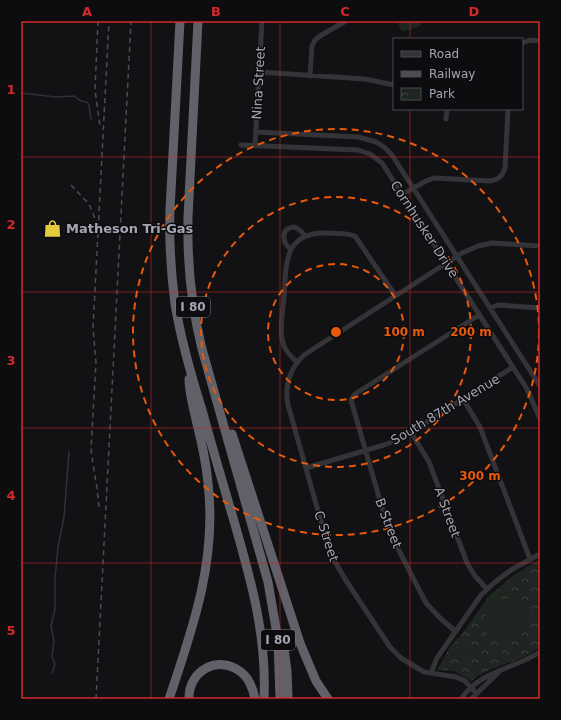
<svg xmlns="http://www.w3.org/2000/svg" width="561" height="720" viewBox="0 0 561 720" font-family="'DejaVu Sans',sans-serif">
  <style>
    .park { fill: url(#park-crowns) }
    .pitch { fill: #1f2621 }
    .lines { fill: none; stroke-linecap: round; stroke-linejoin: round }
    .stream { stroke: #2d323b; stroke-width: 1.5 }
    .minor { stroke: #343338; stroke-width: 5 }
    .motorway { stroke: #606169; stroke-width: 9 }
    .rail { stroke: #4d4d53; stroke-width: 1.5; stroke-dasharray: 5 4; stroke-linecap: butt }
    .grid { fill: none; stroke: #d62828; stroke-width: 1; stroke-opacity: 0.55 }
    .ring { fill: none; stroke: #e8590c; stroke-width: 2; stroke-dasharray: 7 5 }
    .labels { text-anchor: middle; stroke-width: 3; stroke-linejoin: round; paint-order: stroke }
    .shield { fill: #0d0d0f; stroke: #777882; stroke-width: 1 }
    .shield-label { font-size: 12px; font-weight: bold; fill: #a5a6b3 }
    .street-label { font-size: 13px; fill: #a5a6b3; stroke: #0d0d0f }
    .poi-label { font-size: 13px; font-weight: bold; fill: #a5a6b3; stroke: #0d0d0f; text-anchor: start }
    .centre { fill: #e8590c; stroke: #0d0d0f; stroke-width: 2 }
    .ring-label { font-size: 12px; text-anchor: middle; font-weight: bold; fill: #e8590c; stroke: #0d0d0f; stroke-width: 3; stroke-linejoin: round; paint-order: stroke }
    .neatline { fill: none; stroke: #d62828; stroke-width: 1.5 }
    .grid-label { font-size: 13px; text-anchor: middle; font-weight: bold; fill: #d62828 }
  </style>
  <defs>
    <pattern id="park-crowns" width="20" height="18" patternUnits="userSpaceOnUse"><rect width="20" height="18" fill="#1f2621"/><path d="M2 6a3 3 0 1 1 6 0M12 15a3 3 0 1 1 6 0" fill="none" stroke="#3d423f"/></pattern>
  </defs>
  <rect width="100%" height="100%" fill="#121214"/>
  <path class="park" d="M 540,559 L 540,647 C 518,664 493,664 471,681 L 454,671 L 437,670 L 450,647 L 462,634 L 489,596 L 514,575 Z"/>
  <path class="pitch" d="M 398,21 L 421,21 L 421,25 L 416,28 L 404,31 L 400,29 Z
    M 490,598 L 509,599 L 530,606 L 529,623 L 505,644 L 487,640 L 484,620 L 486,600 Z
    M 457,643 L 481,649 L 478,660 L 454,654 Z"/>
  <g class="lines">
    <path class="stream" d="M 21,93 L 56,97 L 74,96 L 81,101 L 87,102 L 89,105 L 91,119
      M 52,673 L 55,664 L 52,656 L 54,641 L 51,626 L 55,609 L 55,578 L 58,547 L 64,517 L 69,452"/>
    <path class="minor" d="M 522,43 L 530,40 L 540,41
      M 259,72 L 365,79 L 394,85
      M 310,76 L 312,46 L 315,40 L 320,36 L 346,21
      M 446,119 L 447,109
      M 256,132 L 359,137 L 376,142 L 384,147 L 392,155 L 540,386
      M 241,145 L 358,150 L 370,154 L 382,163 L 527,389 L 540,419
      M 255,145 L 262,21
      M 403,194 L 426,181 L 434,178 L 490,181 C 498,180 503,176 505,168 L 508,109
      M 290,249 C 282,241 280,228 295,227 L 301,231 L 305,236
      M 490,308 L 498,305 L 540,308
      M 297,362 C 293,358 288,354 285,348 C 278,335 283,311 284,297 C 286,263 284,231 328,233 C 337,234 347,233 355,236 L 395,295
      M 463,399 L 480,427 L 530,559
      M 411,432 L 429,462 L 467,563 L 475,576 L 487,589
      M 306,468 L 384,445 L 402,438 L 513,367
      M 455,631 L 440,618 L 426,603 L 392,537 L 385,518 L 351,400 L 355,394 L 479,315
      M 431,673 L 437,658 L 481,595 L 495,582 L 511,570 L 540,554
      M 476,693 L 465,681 L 456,677 L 424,672 L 401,658 L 390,647 L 345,579 L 330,553 L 288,405 C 284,386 290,368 304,355 L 462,253 L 478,246 L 492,243 L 540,246
      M 461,699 C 479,671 514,669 540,652
      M 471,699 L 499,672"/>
    <path class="motorway" d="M 180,21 L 170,210 C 169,241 171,273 175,304 C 181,340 191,375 202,410 C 212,447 223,484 234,521 C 251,580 267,636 264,699
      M 198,21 L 188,217 C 187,262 191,305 202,349 L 268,582 L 278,640 L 280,699
      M 232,434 L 300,643 L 316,681 L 328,699
      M 284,648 L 287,671 L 288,699
      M 169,699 C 193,628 217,560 208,483 C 206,463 202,443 197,424 C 194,409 189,394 189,379
      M 189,699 C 188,671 218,654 241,672 C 249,678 253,689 255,699"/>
    <path class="rail" d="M 98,21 L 95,90 L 100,126
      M 71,185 L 89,204 L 96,221
      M 99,507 L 97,488 L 93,464 L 91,449 L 96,362 L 93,328 L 109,21
      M 96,699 L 131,21"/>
  </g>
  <path class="grid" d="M 151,21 L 151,699M 280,21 L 280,699M 410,21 L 410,39M 410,109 L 410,699M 21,157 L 540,157M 21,292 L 540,292M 21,428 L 540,428M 21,563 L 540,563"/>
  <g class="ring">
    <circle cx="336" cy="332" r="68"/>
    <circle cx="336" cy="332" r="135"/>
    <circle cx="336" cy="332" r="203"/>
  </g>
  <defs>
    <symbol id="shop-bare" viewBox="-9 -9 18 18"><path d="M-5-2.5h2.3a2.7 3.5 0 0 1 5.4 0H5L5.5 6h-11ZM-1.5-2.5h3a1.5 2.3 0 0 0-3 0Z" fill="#e3cb3b" stroke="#0d0d0f" stroke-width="2.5" paint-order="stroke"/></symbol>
  </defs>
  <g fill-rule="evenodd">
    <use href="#shop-bare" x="40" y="216" width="25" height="25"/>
  </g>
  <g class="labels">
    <g class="shield">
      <rect x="176" y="297" width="34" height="20" rx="3"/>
      <rect x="261" y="630" width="34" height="20" rx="3"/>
    </g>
    <g class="shield-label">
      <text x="193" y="311">I 80</text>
      <text x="278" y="644">I 80</text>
    </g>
    <g class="street-label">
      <text transform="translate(258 83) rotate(-87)" y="5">Nina Street</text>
      <text transform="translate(425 229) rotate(57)" y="5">Cornhusker Drive</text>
      <text transform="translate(445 409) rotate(-31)" y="5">South 87th Avenue</text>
      <text transform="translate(448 512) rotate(70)" y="5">A Street</text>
      <text transform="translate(389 523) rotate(69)" y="5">B Street</text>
      <text transform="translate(327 536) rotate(72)" y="5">C Street</text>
    </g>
    <g class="poi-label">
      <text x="66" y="233">Matheson Tri-Gas</text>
    </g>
  </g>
  <circle cx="336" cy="332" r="6" class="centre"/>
  <g class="ring-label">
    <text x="404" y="336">100 m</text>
    <text x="471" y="336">200 m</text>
    <text x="480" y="480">300 m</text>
  </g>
  <rect width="561" height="720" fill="none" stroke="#0d0d0f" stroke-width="44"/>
  <rect x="393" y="38" width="130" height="72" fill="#0d0d0f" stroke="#4a4a51"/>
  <rect x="401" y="51" width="20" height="6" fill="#343338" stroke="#4a4a51"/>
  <text x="429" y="58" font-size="12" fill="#a5a6b3">Road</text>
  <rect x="401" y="71" width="20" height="6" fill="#4d4d53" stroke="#4a4a51"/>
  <text x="429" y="78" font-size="12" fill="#a5a6b3">Railway</text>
  <rect x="401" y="88" width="20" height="12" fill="url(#park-crowns)" stroke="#4a4a51"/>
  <text x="429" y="98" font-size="12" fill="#a5a6b3">Park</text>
  <rect x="22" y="22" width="517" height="676" class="neatline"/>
  <g class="grid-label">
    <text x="87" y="16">A</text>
    <text x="216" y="16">B</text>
    <text x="345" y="16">C</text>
    <text x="474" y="16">D</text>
    <text x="11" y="94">1</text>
    <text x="11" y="229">2</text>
    <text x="11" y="365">3</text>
    <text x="11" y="500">4</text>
    <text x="11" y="635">5</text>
  </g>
</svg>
